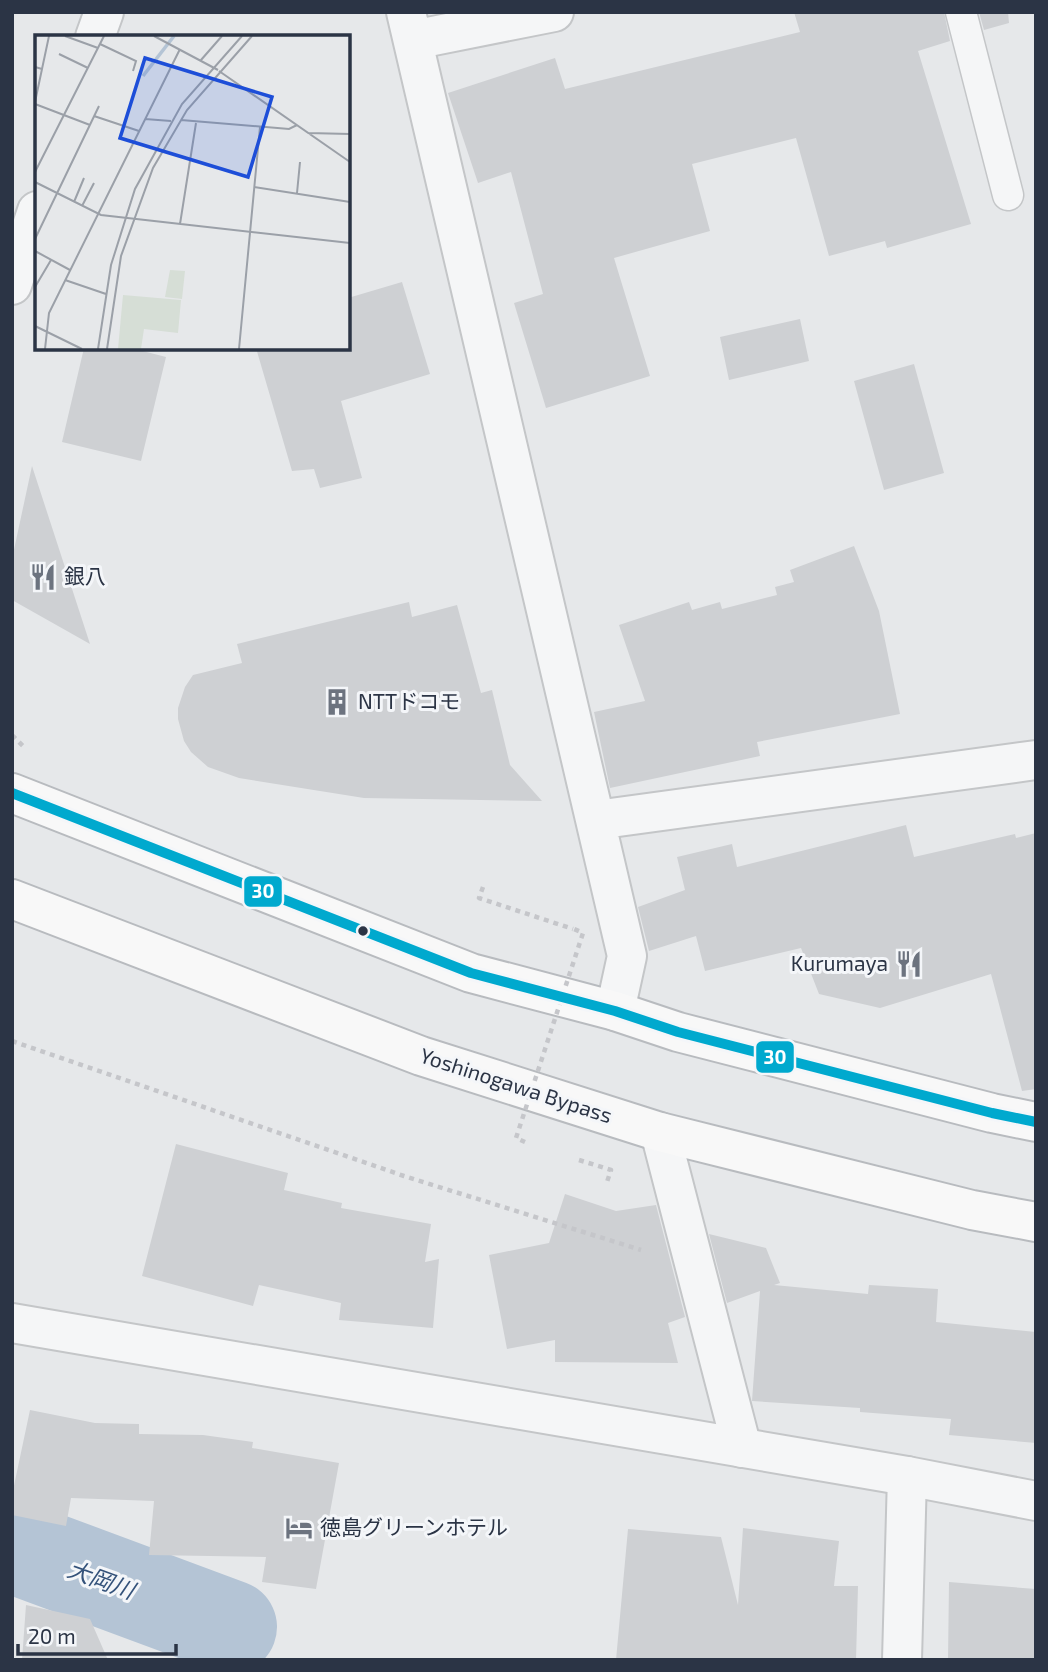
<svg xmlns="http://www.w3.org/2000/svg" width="1048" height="1672" viewBox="0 0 1048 1672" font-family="'Exo 2','Noto Sans JP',sans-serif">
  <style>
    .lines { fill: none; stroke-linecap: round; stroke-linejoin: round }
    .river { stroke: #b4c4d5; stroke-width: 94 }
    .building { fill: #ced0d3 }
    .service-casing { stroke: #c4c6c8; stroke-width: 33 }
    .minor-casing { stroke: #c4c6c8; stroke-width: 42 }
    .tertiary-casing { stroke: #c4c6c8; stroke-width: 42 }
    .trunk-casing { stroke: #b8bbbf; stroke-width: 42 }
    .path { stroke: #c5c6ca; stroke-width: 4.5; stroke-dasharray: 5 5; stroke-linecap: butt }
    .service { stroke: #f5f6f7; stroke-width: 30 }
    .minor { stroke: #f5f6f7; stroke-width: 38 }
    .tertiary { stroke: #f5f6f7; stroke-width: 38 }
    .trunk { stroke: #f8f8f8; stroke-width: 38 }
    .path-bridge { stroke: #c5c6ca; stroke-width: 4.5; stroke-dasharray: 5 5; stroke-linecap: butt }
    .bus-1-casing { stroke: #f4f6f9; stroke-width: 16 }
    .bus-1 { stroke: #00a9ce; stroke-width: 10 }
    .bus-dot { fill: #2b3445; stroke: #f4f6f9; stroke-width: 2.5 }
    .labels { text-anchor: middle; stroke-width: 6; stroke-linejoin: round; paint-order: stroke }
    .poi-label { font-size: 21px; fill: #2b3445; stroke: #f4f6f9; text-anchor: start }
    .street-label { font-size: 21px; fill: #2b3445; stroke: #f4f6f9 }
    .water-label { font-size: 23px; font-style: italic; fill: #34527a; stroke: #f4f6f9 }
    .inset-river { fill: none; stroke: #b4c4d5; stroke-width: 3.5 }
    .inset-road { fill: none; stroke: #9ba0a8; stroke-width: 2 }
    .view { fill: #1d4ed8; fill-opacity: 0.15; stroke: #1d4ed8; stroke-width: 3.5 }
    .inset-edge { fill: none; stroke: #2b3445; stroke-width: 3.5 }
    .line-badge { stroke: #f4f6f9; stroke-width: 2.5 }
    .badge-label { font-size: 19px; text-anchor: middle; font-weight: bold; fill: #fff }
  </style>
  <rect width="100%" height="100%" fill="#e6e8ea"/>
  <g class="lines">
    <path class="river" d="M 12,1546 L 230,1627"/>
  </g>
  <path class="building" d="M 794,12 L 944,12 L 950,41 L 918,51 L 971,224 L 887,248 L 885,241 L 829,256 L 796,138 L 692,164 L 710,231 L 614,258 L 650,376 L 546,408 L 514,303 L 543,294 L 511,172 L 478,183 L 448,93 L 555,58 L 565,89 L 800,32 Z
    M 979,12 L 1008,12 L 1009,23 L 984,30 Z
    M 402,282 L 430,374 L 341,401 L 362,478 L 320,488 L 314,469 L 292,471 L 256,348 L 348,348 L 348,298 Z
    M 800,319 L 809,361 L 729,380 L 720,337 Z
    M 84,348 L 131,348 L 166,357 L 141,461 L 62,442 Z
    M 914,364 L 944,473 L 884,490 L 854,381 Z
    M 32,466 L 90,644 L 12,600 L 12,559 Z
    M 854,546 L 879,611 L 900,714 L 757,742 L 760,756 L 610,788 L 594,712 L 645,701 L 619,625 L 689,602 L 692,610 L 720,602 L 722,609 L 777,595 L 775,587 L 794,582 L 790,570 Z
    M 409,602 L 412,617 L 457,605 L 481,693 L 492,690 L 510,765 L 542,801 L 364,798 L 239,778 L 208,767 L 191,752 L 184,741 L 178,719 L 178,708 L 185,687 L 193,675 L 242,663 L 237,644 Z
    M 906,825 L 914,857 L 1015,834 L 1016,838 L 1036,833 L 1036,1089 L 1022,1091 L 991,974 L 880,1008 L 819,994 L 801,948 L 705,971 L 696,936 L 649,951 L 638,907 L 685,890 L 677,857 L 732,844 L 737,867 Z
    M 176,1144 L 288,1173 L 284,1190 L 342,1203 L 341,1208 L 431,1224 L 425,1262 L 439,1259 L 433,1328 L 339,1320 L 341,1303 L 259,1285 L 253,1306 L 142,1276 Z
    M 565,1194 L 616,1211 L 656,1205 L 685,1317 L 668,1323 L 678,1363 L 555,1362 L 555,1340 L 507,1349 L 489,1255 L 549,1243 Z
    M 709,1234 L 766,1248 L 780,1283 L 774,1285 L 868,1294 L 869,1285 L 938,1289 L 936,1322 L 1036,1332 L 1036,1443 L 949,1435 L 951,1419 L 860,1412 L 860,1408 L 752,1401 L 760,1291 L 727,1303 Z
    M 30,1410 L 95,1423 L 139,1424 L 139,1434 L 203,1435 L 253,1442 L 252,1448 L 339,1463 L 316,1589 L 262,1582 L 266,1557 L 149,1555 L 154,1501 L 71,1498 L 66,1526 L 12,1515 L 12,1495 Z
    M 743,1528 L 839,1541 L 834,1586 L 858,1586 L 856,1660 L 616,1660 L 628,1529 L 721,1537 L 738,1605 Z
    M 949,1582 L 1036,1589 L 1036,1660 L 948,1660 Z
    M 26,1605 L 90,1619 L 108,1660 L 22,1660 Z"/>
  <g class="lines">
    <defs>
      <path id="service" d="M 961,12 L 1008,195"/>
      <path id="minor" d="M 406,12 L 627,956 L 615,1011
        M 413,40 L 554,12
        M 596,820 L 1036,760
        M 660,1132 L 742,1448
        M 902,1660 L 907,1476"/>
      <path id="tertiary" d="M 95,37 L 104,12
        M 12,285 L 37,211
        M 12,1323 L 907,1476 L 1036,1501"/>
      <path id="trunk" d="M 12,793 L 471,973 L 615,1011 L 678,1032 L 992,1113 L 1036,1122
        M 12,899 L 421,1056 L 660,1132 L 972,1210 L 1036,1222"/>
    </defs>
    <use href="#service" class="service-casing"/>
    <use href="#minor" class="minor-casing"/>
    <use href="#tertiary" class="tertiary-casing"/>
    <use href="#trunk" class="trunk-casing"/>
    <path class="path" d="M 12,735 L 24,747
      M 483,887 L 479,898 L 573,929
      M 12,1041 L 404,1176 L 641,1250
      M 579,1160 L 611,1170 L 606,1185"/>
    <use href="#service" class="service"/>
    <use href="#minor" class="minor"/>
    <use href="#tertiary" class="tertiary"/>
    <use href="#trunk" class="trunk"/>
    <path class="path-bridge" d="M 525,1142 L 516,1138 L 583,933 L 574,929"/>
    <defs>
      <path id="bus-1" d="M 12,793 L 471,973 L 615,1011 L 678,1032 L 992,1113 L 1036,1122"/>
    </defs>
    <use href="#bus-1" class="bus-1-casing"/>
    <use href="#bus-1" class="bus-1"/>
  </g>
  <defs>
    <symbol id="restaurant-bare" viewBox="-9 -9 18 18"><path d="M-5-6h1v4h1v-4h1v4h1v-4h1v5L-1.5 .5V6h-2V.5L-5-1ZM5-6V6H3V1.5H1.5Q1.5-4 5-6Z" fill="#6c737f" stroke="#f4f6f9" stroke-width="2.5" paint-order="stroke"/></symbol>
    <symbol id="building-bare" viewBox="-9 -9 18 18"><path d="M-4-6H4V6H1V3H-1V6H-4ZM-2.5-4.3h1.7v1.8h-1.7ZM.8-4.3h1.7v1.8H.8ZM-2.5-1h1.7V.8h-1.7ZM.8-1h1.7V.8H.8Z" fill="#6c737f" stroke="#f4f6f9" stroke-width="2.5" paint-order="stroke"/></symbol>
    <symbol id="hotel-bare" viewBox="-9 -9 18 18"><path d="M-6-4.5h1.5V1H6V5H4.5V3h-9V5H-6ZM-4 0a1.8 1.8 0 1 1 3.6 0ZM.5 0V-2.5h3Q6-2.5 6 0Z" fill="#6c737f" stroke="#f4f6f9" stroke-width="2.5" paint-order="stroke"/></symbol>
  </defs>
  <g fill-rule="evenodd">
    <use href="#restaurant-bare" x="24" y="558" width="38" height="38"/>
    <use href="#building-bare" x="318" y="683" width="38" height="38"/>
    <use href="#restaurant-bare" x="890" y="945" width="38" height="38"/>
    <use href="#hotel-bare" x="280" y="1509" width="38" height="38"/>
  </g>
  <circle class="bus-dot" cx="363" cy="931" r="6"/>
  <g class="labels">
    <g class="poi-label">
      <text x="64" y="584">銀八</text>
      <text x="358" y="709">NTTドコモ</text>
      <text x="888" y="971" text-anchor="end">Kurumaya</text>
      <text x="320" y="1535">徳島グリーンホテル</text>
    </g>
    <g class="street-label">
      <text transform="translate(516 1086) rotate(18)" y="7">Yoshinogawa Bypass</text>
    </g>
    <g class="water-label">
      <text transform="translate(101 1580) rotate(20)" y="8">大岡川</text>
    </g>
  </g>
  <g transform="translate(35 35)">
    <rect width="315" height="315" fill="#e6e8ea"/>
    <path d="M 135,235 L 150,236 L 147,264 L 130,262 ZM 88,260 L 146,265 L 143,298 L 109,294 L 106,314 L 83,314 Z" fill="#d6ded6"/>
    <path class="inset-river" d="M 108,41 L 139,1"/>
    <path class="inset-road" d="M 30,1 L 63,13M 119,1 L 183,35M 65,9 L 101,26 L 98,36M 24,19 L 53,33M 166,25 L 187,1M 0,32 L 7,34 L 14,1M 184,36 L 315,127M 0,67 L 7,34M 0,69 L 55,90M 59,81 L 104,96M 110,84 L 136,86M 146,85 L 254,94 L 262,90M 273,98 L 315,99M 0,137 L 69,1M 0,147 L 66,180 L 315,208M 219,152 L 315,167M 262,158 L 265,127M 39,167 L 49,143M 47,171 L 59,148M 145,189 L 161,88M 0,204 L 64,71M 0,216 L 35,235M 30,245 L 71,259M 0,252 L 16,225M 0,291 L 47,314M 10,314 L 14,278 L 145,14M 63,314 L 76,230 L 100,154 L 147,69 L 207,1M 72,314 L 86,221 L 118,133 L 152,75 L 217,1M 204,314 L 225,92"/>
    <path class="view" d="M 110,23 L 237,62 L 213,142 L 85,103 Z"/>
    <rect width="315" height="315" class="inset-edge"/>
  </g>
  <g class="line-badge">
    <rect x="243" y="875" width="40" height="33" rx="7" fill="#00a9ce"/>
    <rect x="755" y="1040" width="40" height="34" rx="7" fill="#00a9ce"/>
  </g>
  <g class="badge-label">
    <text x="263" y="898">30</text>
    <text x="775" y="1064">30</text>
  </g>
  <rect width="1048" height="1672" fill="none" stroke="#2b3445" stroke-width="28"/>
  <path d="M18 1644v10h158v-10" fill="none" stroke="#2b3445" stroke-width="3.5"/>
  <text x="28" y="1644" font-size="21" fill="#2b3445" stroke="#f4f6f9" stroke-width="5" paint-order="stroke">20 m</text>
</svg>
